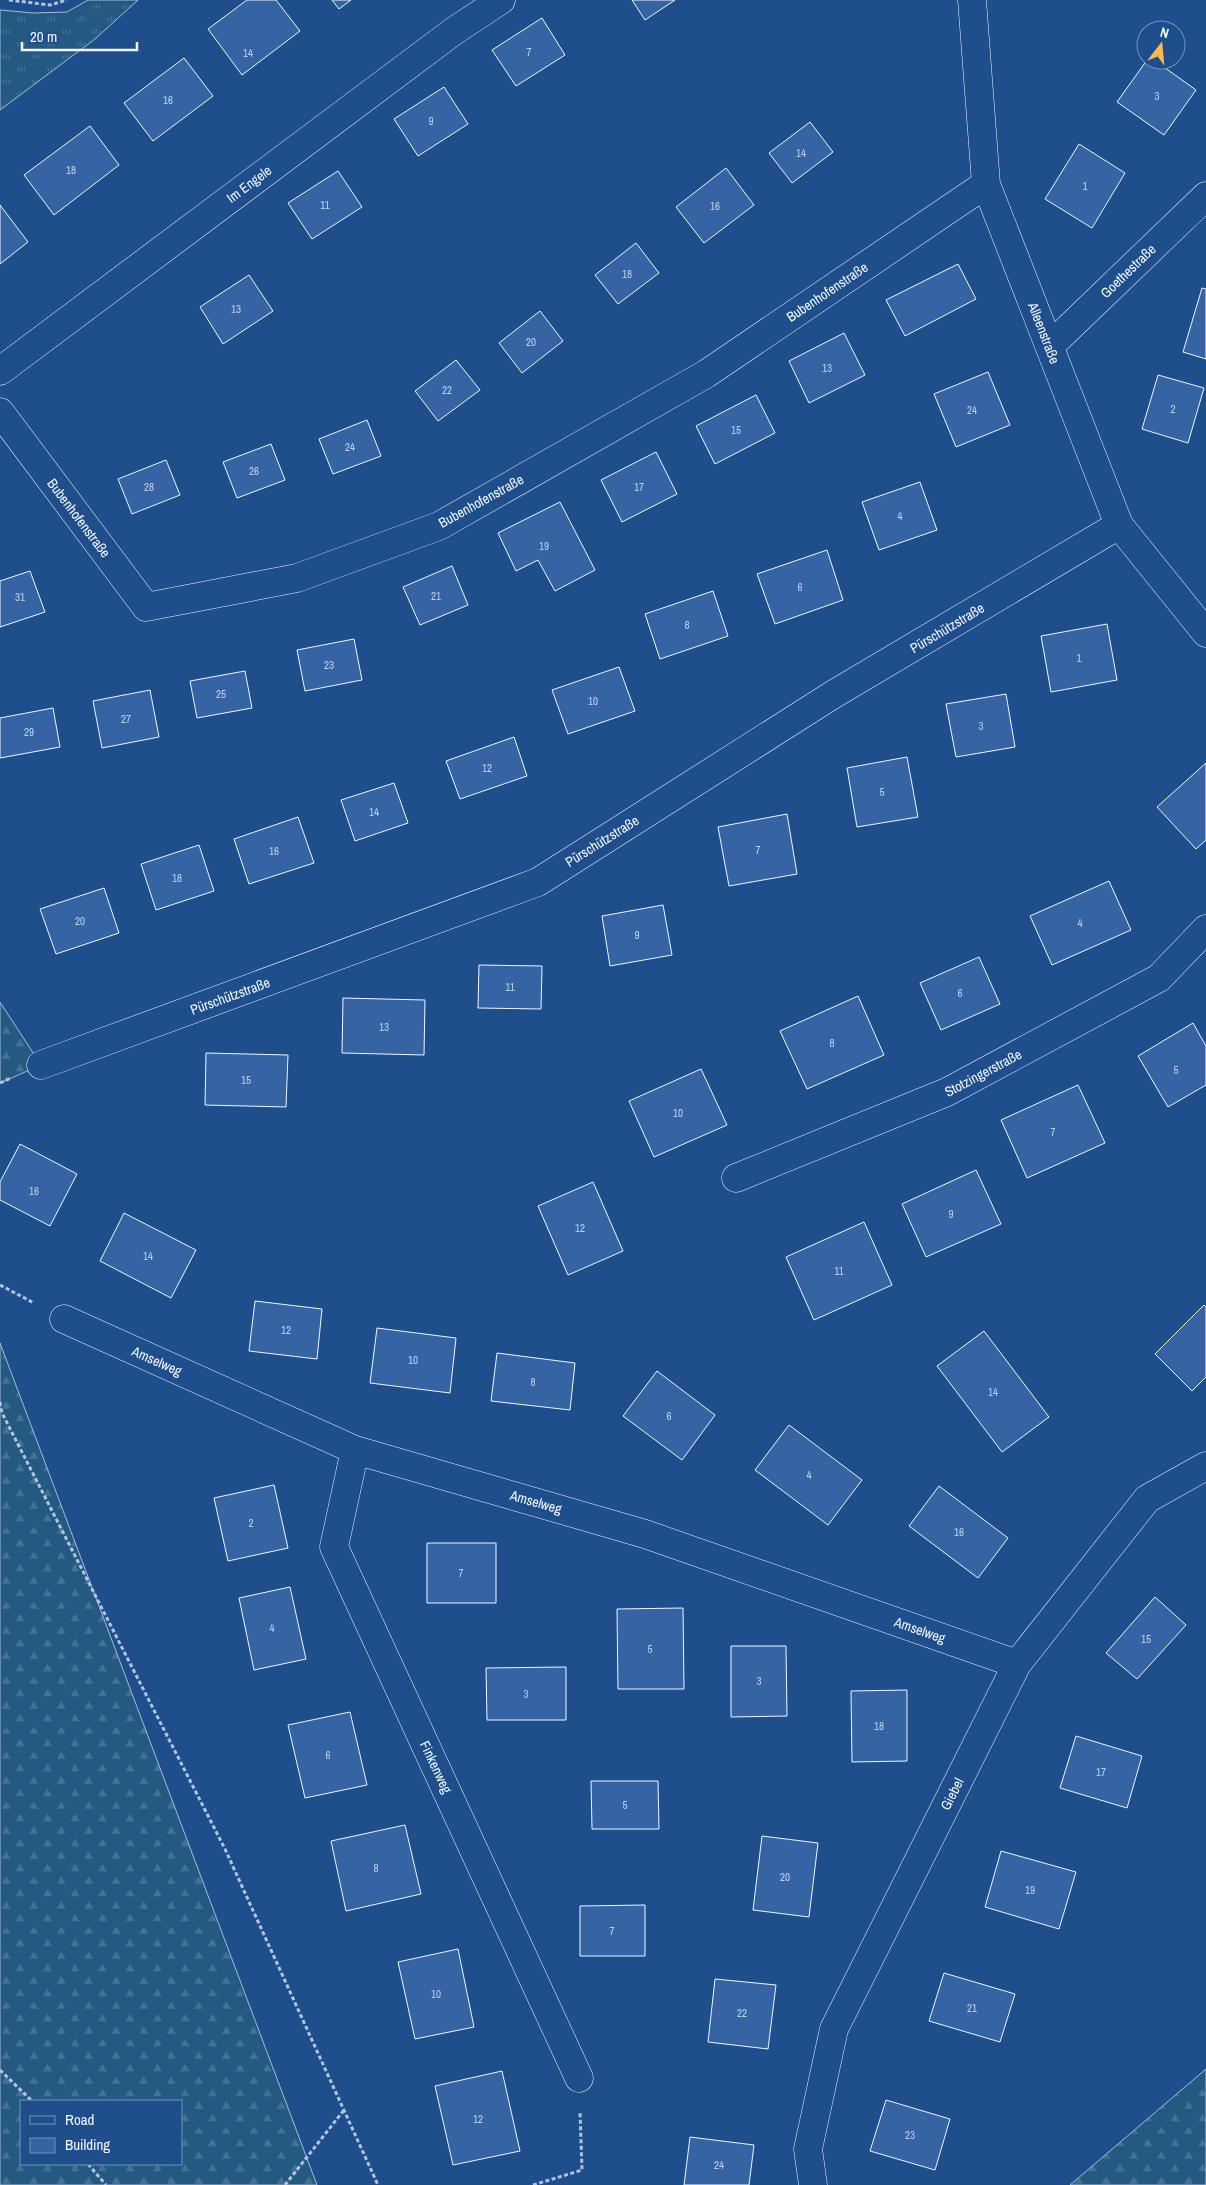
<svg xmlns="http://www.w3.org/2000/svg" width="1206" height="2185" viewBox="0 0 1206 2185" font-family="'Archivo Narrow',sans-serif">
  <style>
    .grass { fill: url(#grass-tufts); stroke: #a8bbd7 }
    .forest { fill: url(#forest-firs); stroke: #a8bbd7; fill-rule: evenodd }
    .building { fill: #3563a3; stroke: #f2f6ff }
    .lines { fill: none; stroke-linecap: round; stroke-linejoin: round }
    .minor-casing { stroke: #f2f6ff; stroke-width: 29 }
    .path { stroke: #b3c4dc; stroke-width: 3; stroke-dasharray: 4 2.5; stroke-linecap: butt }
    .minor { stroke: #1f4e8c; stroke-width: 28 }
    .labels { text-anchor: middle; stroke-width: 4; stroke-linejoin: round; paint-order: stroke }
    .number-label { font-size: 11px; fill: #c3d1e8 }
    .street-label { font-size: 14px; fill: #f2f6ff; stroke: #1f4e8c }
  </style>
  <defs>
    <pattern id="grass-tufts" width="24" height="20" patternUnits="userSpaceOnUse" patternTransform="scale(1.25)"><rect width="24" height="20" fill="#245a82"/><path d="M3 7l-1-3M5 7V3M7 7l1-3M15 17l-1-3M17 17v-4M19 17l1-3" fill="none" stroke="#447295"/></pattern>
    <pattern id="forest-firs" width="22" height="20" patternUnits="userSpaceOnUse" patternTransform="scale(1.25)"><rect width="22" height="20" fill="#245a82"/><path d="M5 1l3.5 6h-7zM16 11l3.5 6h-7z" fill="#447295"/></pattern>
  </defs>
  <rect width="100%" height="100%" fill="#1f4e8c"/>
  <path class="grass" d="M 88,0 L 138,0 L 95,39 L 0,110 L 0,10 L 33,13 L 67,12 Z"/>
  <path class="forest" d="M 0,1002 L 41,1065 L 0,1083 Z
    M 0,1343 L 317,2185 L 0,2185 ZM 181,2101 L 181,2164 L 21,2164 L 21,2101 Z
    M 1206,2069 L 1206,2185 L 1070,2185 Z"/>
  <path class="building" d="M 247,0 L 276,0 L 300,31 L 242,75 L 208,29 Z
    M 332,0 L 351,0 L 339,9 Z
    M 632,0 L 675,0 L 645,20 Z
    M 542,18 L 565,55 L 516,86 L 492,50 Z
    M 184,58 L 213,96 L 153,141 L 124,103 Z
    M 1147,60 L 1154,60 L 1196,90 L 1164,135 L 1117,102 Z
    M 444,87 L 468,124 L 418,156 L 394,119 Z
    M 810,122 L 833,152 L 792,183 L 769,153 Z
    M 90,126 L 119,165 L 54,215 L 24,175 Z
    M 1079,144 L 1125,173 L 1092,228 L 1045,199 Z
    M 726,168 L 754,205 L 704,243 L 676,207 Z
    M 338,171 L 362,207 L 312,239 L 288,203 Z
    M 0,205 L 28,242 L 0,264 Z
    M 636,243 L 659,273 L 618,304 L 595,275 Z
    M 958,264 L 976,299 L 905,336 L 886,300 Z
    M 249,275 L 273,311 L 223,344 L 200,307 Z
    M 1202,288 L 1206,289 L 1206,359 L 1183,352 Z
    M 540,311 L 563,341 L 522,373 L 499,343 Z
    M 844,333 L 865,375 L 809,403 L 789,361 Z
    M 456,360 L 480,390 L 438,421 L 415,391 Z
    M 988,372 L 1010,425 L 956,447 L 934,394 Z
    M 1158,375 L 1204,388 L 1188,443 L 1142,429 Z
    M 756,395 L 775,433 L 715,464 L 696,426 Z
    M 367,420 L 381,456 L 333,474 L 319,439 Z
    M 271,444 L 285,480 L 237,498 L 223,462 Z
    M 656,452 L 677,494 L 622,522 L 601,480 Z
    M 166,460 L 180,495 L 132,514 L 118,479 Z
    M 920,482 L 937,530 L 879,550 L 862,502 Z
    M 560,502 L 595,570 L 555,591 L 538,560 L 516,571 L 498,533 Z
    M 827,550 L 843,600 L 775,624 L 757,574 Z
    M 452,566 L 468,605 L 420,625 L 403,587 Z
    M 30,571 L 45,612 L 0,627 L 0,581 Z
    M 713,591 L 728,636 L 660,659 L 645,614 Z
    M 1107,624 L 1117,680 L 1051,692 L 1041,636 Z
    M 354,639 L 362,680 L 305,691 L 297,650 Z
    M 619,667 L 635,711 L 568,734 L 552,690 Z
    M 245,671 L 252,708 L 197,718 L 190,681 Z
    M 150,690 L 159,737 L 102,748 L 93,701 Z
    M 1006,694 L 1015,747 L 956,757 L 946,704 Z
    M 53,708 L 60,747 L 0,758 L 0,718 Z
    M 514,737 L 527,776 L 460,799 L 446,761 Z
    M 907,757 L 918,817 L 857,827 L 847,768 Z
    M 1206,763 L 1206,840 L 1196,849 L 1157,807 Z
    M 394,783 L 408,823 L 355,841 L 341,800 Z
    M 787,814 L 797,874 L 729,886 L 718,827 Z
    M 298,817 L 314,863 L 249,884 L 234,839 Z
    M 199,845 L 214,891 L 156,910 L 141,864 Z
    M 1109,881 L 1131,930 L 1052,965 L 1030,916 Z
    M 104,888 L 119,933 L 56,954 L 40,909 Z
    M 663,905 L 672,955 L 610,966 L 602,916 Z
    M 979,957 L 1000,1004 L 941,1030 L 920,983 Z
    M 479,965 L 542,966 L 541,1009 L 478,1008 Z
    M 858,996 L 884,1055 L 807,1089 L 780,1031 Z
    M 343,998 L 425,1000 L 424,1055 L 342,1053 Z
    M 1193,1023 L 1206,1046 L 1206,1085 L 1168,1107 L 1138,1056 Z
    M 206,1053 L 288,1055 L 286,1107 L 205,1105 Z
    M 701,1069 L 727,1125 L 654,1157 L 629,1101 Z
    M 1078,1085 L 1105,1143 L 1027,1178 L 1001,1120 Z
    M 20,1144 L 77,1174 L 50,1226 L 0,1200 L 0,1182 Z
    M 976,1170 L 1001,1224 L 926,1257 L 902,1204 Z
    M 593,1182 L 623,1251 L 568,1275 L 538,1206 Z
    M 124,1213 L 196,1250 L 171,1298 L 100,1261 Z
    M 864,1222 L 892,1285 L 814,1320 L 786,1257 Z
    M 255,1301 L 322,1309 L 317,1359 L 249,1351 Z
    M 1204,1305 L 1206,1307 L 1206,1377 L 1192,1391 L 1155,1354 Z
    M 377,1328 L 456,1338 L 450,1393 L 370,1383 Z
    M 984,1331 L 1049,1417 L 1002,1452 L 937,1366 Z
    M 497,1353 L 575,1363 L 570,1410 L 491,1401 Z
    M 657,1371 L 715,1415 L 682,1460 L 623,1416 Z
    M 789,1425 L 862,1480 L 828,1525 L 755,1470 Z
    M 274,1485 L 288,1548 L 228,1561 L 214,1498 Z
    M 939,1486 L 1008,1538 L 978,1578 L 909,1526 Z
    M 427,1543 L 496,1543 L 496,1603 L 427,1603 Z
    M 290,1587 L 306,1659 L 254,1670 L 239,1598 Z
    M 1155,1597 L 1186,1625 L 1137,1679 L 1106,1653 Z
    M 683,1608 L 684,1689 L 618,1689 L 617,1609 Z
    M 731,1646 L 786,1646 L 787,1716 L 731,1717 Z
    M 566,1667 L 566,1720 L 487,1720 L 486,1668 Z
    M 907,1690 L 907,1761 L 852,1762 L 851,1691 Z
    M 350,1712 L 367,1785 L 305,1798 L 288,1725 Z
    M 1076,1736 L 1142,1756 L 1127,1808 L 1060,1788 Z
    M 591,1781 L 658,1781 L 659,1829 L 592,1829 Z
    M 405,1825 L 421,1894 L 346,1911 L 331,1841 Z
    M 762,1836 L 818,1843 L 809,1917 L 753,1910 Z
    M 1001,1851 L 1076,1872 L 1059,1929 L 985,1907 Z
    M 645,1905 L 645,1956 L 580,1956 L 580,1906 Z
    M 458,1949 L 474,2027 L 415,2039 L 398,1962 Z
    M 944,1973 L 1015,1994 L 1000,2042 L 929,2021 Z
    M 715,1979 L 776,1985 L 768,2049 L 708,2042 Z
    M 502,2071 L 520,2151 L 453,2165 L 435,2086 Z
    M 886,2100 L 950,2119 L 935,2170 L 870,2151 Z
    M 690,2137 L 754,2145 L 749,2185 L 684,2185 Z"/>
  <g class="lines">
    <defs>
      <path id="minor" d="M 972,0 L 986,184 L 1119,525 L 1206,633
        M 1050,346 L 1206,196
        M 0,371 L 454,31 L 501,0
        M 0,412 L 146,607 L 297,578 L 439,526 L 706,374 L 986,184
        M 41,1065 L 538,882 L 834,694 L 1119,525
        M 736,1178 L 947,1092 L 1159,978 L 1206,929
        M 64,1319 L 355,1450 L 645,1534 L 1017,1664
        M 355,1450 L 334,1547 L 579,2078
        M 813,2185 L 808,2149 L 834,2029 L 1017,1664 L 1147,1499 L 1206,1466"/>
    </defs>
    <use href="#minor" class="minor-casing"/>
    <path class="path" d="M 9,0 L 50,5 L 67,0
      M 0,1083 L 11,1078
      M 0,1285 L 34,1303
      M 0,1402 L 2,1413 L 225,1849 L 378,2185
      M 0,2070 L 32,2101
      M 88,2164 L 106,2185
      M 285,2185 L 344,2110
      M 533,2185 L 582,2170 L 580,2111"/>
    <use href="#minor" class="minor"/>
  </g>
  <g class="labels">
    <g class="number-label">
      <text x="529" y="56">7</text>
      <text x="248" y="57">14</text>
      <text x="1157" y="100">3</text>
      <text x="168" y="104">16</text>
      <text x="431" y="125">9</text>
      <text x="801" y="157">14</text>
      <text x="71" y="174">18</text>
      <text x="1085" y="190">1</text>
      <text x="325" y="209">11</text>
      <text x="715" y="210">16</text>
      <text x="627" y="278">18</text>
      <text x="236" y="313">13</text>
      <text x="531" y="346">20</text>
      <text x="827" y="372">13</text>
      <text x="447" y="394">22</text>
      <text x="1173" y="413">2</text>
      <text x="972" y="414">24</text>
      <text x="736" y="434">15</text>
      <text x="350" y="451">24</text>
      <text x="254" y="475">26</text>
      <text x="149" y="491">28</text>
      <text x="639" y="491">17</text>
      <text x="900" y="520">4</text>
      <text x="544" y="550">19</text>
      <text x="800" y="591">6</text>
      <text x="436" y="600">21</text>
      <text x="20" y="601">31</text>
      <text x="687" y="629">8</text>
      <text x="1079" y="662">1</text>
      <text x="329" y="669">23</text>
      <text x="221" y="698">25</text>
      <text x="593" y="705">10</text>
      <text x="126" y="723">27</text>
      <text x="981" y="730">3</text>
      <text x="29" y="736">29</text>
      <text x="487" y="772">12</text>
      <text x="882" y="796">5</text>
      <text x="374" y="816">14</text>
      <text x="758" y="854">7</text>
      <text x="274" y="855">16</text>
      <text x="177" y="882">18</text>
      <text x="80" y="925">20</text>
      <text x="1080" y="927">4</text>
      <text x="637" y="939">9</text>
      <text x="510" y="991">11</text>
      <text x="960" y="997">6</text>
      <text x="384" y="1031">13</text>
      <text x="832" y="1047">8</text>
      <text x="1176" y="1074">5</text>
      <text x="246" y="1084">15</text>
      <text x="678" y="1117">10</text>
      <text x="1053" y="1136">7</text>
      <text x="34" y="1195">16</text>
      <text x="951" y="1218">9</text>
      <text x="580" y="1232">12</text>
      <text x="148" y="1260">14</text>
      <text x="839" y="1275">11</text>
      <text x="286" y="1334">12</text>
      <text x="413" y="1364">10</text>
      <text x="533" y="1386">8</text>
      <text x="993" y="1396">14</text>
      <text x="669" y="1420">6</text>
      <text x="809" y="1479">4</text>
      <text x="251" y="1527">2</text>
      <text x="959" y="1536">16</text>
      <text x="461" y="1577">7</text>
      <text x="272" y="1632">4</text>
      <text x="1146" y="1643">15</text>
      <text x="650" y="1653">5</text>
      <text x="759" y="1685">3</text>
      <text x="526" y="1698">3</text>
      <text x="879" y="1730">18</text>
      <text x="328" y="1759">6</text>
      <text x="1101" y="1776">17</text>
      <text x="625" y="1809">5</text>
      <text x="376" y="1872">8</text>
      <text x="785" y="1881">20</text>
      <text x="1030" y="1894">19</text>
      <text x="612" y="1935">7</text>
      <text x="436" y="1998">10</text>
      <text x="972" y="2012">21</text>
      <text x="742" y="2017">22</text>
      <text x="478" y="2123">12</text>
      <text x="910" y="2139">23</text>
      <text x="719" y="2169">24</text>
    </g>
    <g class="street-label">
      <text transform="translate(249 184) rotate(-37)" y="5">Im Engele</text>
      <text transform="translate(1128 271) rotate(-44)" y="5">Goethestraße</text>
      <text transform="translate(827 292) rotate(-34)" y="5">Bubenhofenstraße</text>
      <text transform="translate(1044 333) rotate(69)" y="5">Alleenstraße</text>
      <text transform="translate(481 501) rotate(-29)" y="5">Bubenhofenstraße</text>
      <text transform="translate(79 518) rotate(53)" y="5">Bubenhofenstraße</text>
      <text transform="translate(947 628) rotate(-31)" y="5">Pürschützstraße</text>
      <text transform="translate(602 841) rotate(-32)" y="5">Pürschützstraße</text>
      <text transform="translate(230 996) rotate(-20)" y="5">Pürschützstraße</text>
      <text transform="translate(983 1073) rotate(-28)" y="5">Stotzingerstraße</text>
      <text transform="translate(157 1361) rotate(24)" y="5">Amselweg</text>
      <text transform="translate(536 1502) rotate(16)" y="5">Amselweg</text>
      <text transform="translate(920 1630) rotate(19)" y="5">Amselweg</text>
      <text transform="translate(436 1767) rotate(65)" y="5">Finkenweg</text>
      <text transform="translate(952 1794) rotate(-63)" y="5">Giebel</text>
    </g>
  </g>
  <rect x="20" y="2100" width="162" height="65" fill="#1f4e8c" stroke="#7391ba"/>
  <rect x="30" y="2116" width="25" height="8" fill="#1f4e8c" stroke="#7391ba"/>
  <text x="65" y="2125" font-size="15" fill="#f2f6ff">Road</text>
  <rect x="30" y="2138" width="25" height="15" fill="#3563a3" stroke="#7391ba"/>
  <text x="65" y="2150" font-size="15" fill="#f2f6ff">Building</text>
  <g transform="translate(1161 45) rotate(16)"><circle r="24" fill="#1f4e8c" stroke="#7391ba"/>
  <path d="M0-4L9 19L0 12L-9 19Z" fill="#ffb74d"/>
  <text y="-8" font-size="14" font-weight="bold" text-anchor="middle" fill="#f2f6ff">N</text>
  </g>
  <path d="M22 42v8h115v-8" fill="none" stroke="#f2f6ff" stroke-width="2.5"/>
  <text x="30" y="42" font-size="15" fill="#f2f6ff" stroke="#1f4e8c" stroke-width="4" paint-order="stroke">20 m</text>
</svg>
